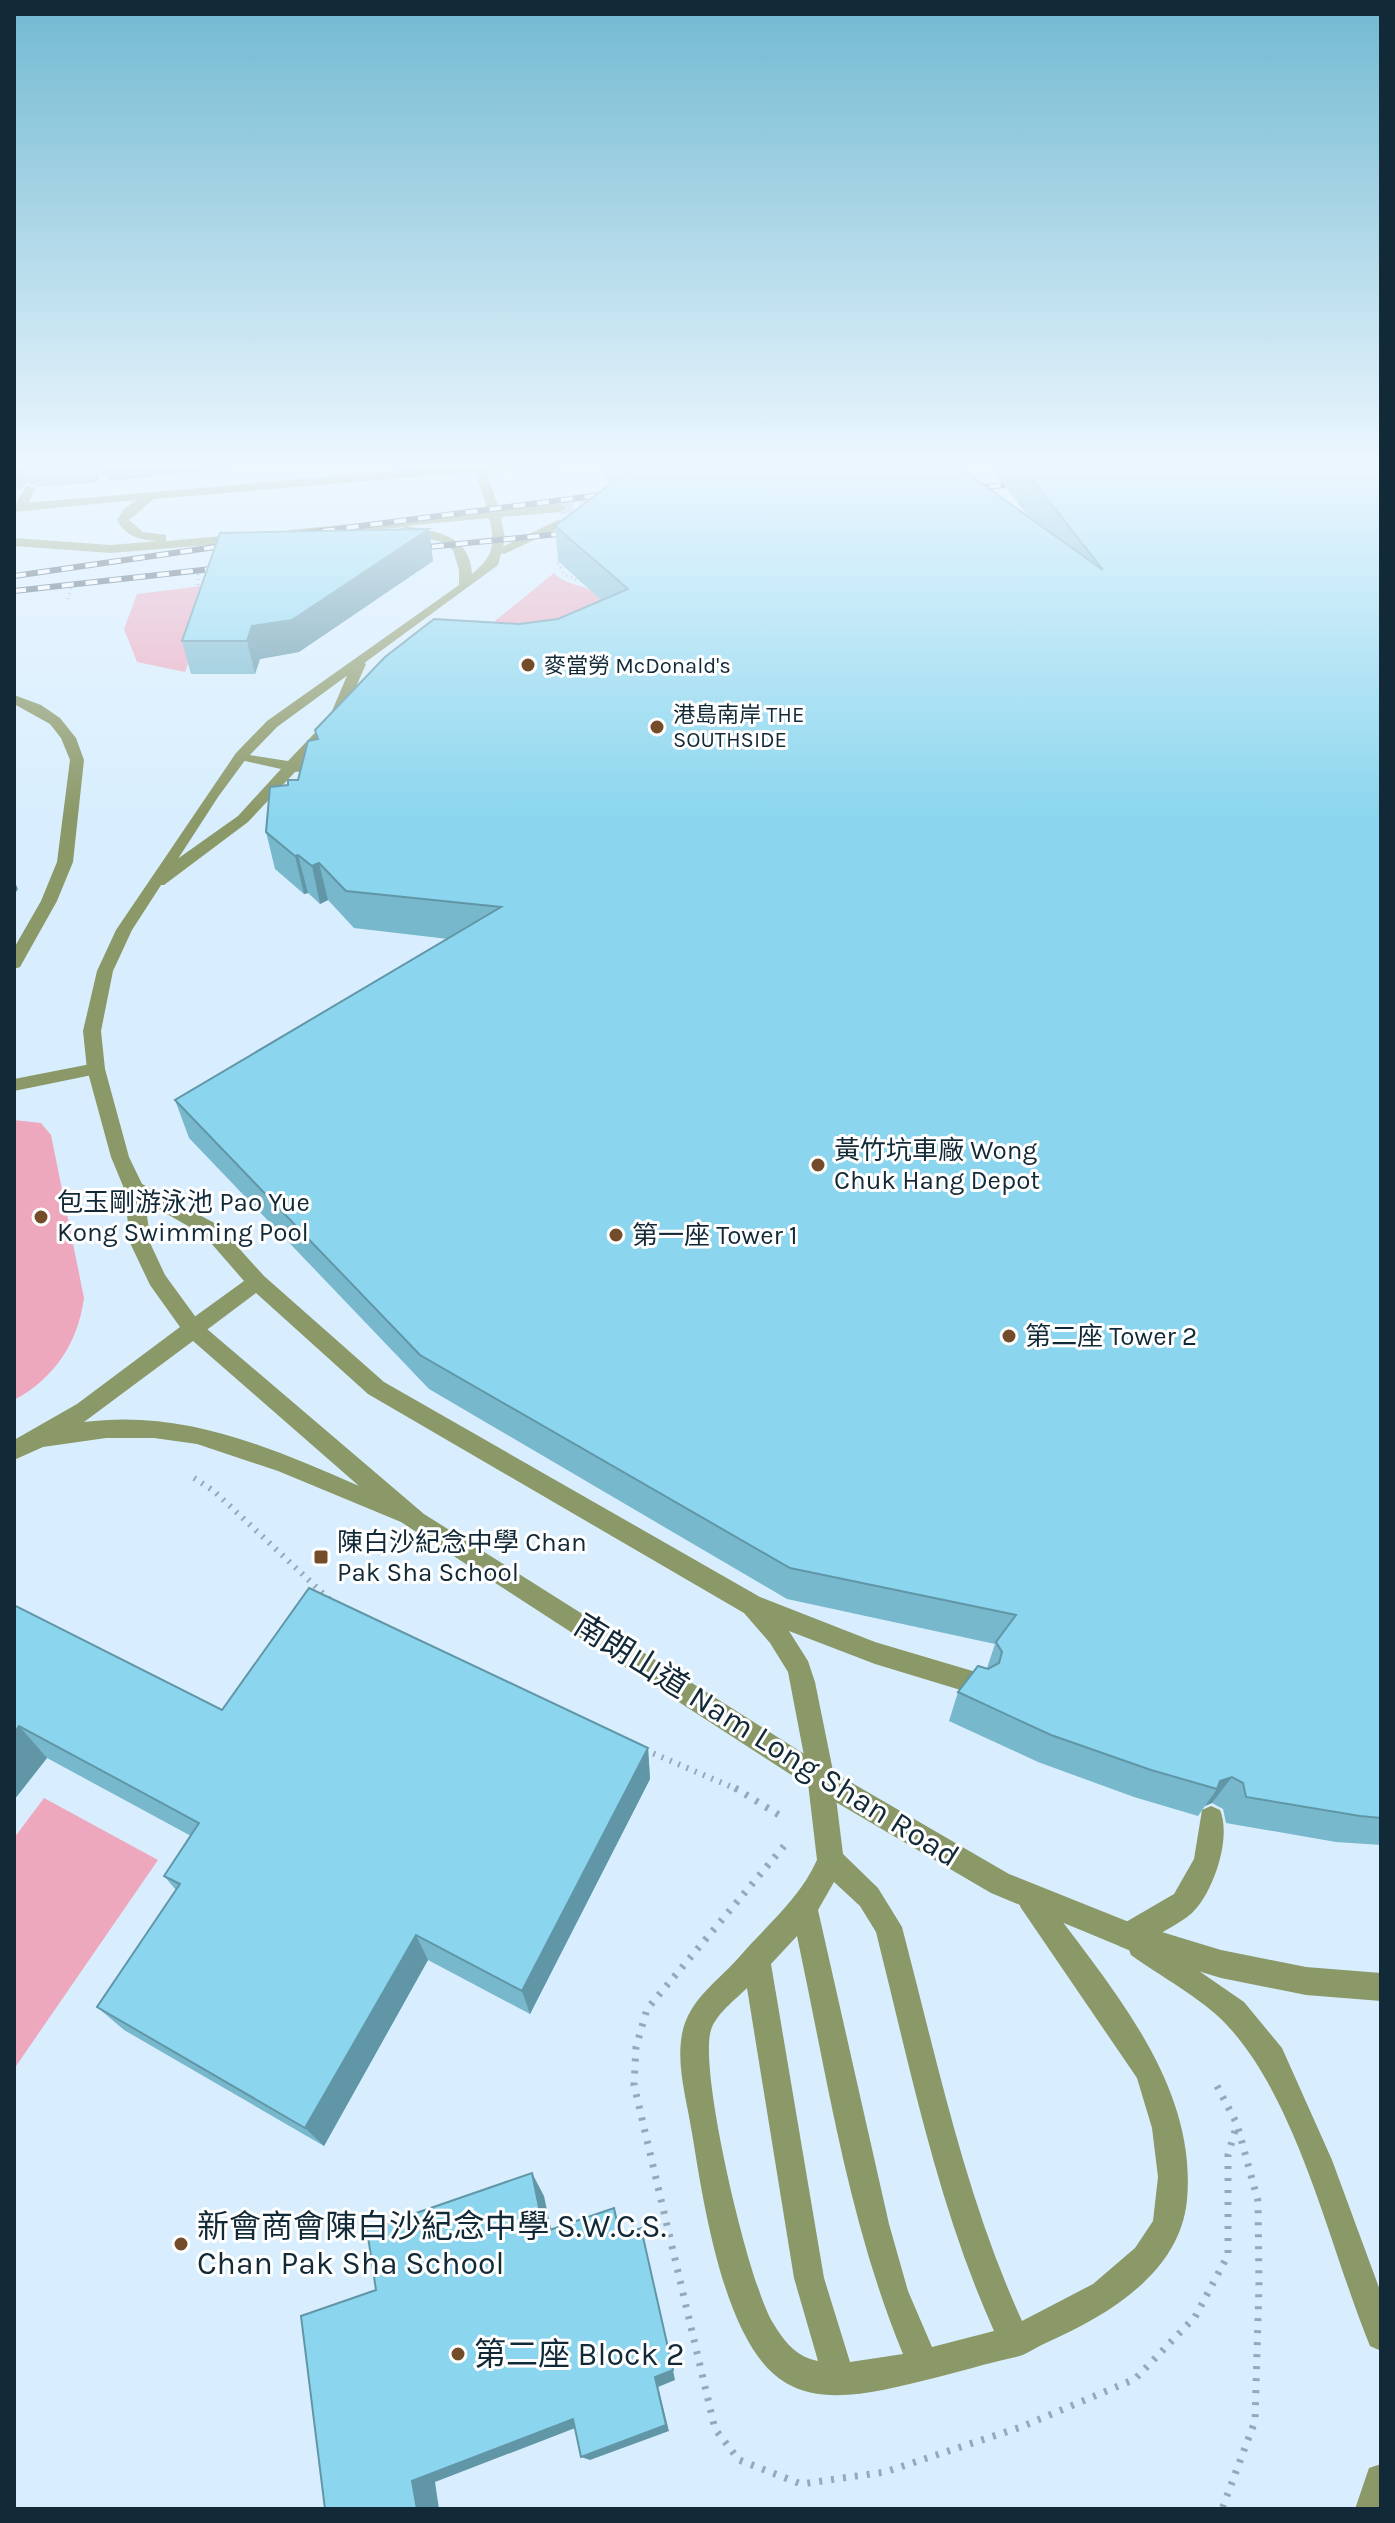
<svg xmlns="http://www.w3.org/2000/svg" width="1395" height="2523" viewBox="0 0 1395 2523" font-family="Karla,'Noto Sans TC',sans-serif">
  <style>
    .green { fill: #eea8bd }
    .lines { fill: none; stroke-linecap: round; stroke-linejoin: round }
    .tertiary-tunnel { stroke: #b0c7d6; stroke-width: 13; stroke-dasharray: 13 7; stroke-linecap: butt }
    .path-far2 { stroke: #94aaba; stroke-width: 3; stroke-dasharray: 1 4; stroke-linecap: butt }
    .path-far1 { stroke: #94aaba; stroke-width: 6; stroke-dasharray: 2 7; stroke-linecap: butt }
    .path { stroke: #94aaba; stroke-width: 7; stroke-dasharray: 3 9; stroke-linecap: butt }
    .service { fill: #8b9867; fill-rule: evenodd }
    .minor { fill: #8b9867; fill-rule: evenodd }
    .tertiary { fill: #8b9867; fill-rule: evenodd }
    .rail-casing { stroke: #354b5b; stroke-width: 6 }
    .rail { stroke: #fff; stroke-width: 4; stroke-dasharray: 12; stroke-linecap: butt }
    .wall { fill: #78b8cd }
    .shaded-wall { fill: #6196a7 }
    .building { fill: #8bd6ee; stroke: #6196a7; stroke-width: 2 }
    .poi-dot { fill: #744c2a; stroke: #fff; stroke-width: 3 }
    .labels { text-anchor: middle; stroke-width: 6; stroke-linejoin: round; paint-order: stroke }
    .far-poi-label { font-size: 22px; fill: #122938; stroke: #fff; text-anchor: start }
    .poi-label { font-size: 26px; fill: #122938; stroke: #fff; text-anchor: start }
    .near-street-label { font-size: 32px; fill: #122938; stroke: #fff }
    .near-poi-label { font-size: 32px; fill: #122938; stroke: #fff; text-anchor: start }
  </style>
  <rect width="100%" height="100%" fill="#d8eefe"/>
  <path class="green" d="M 554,573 C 569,589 590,582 605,602 L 598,619 L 463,647 Z
    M 217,584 L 185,672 L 137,662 L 124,629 L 137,594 Z
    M 14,1120 L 41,1123 L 51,1135 L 84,1298 C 78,1343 54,1379 14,1400 Z
    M 44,1798 L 158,1860 L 14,2069 L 14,1838 Z"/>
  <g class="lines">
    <path class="tertiary-tunnel" d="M 932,468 L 968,464
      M 560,508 L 610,503"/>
    <path class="path-far2" d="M 558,563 L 565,575 L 587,583
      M 198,574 L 198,587
      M 68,599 L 73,581"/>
    <path class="path-far1" d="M 194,1478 L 214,1491 L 330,1600
      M 645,1750 L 739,1790"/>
    <path class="path" d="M 735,1788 L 779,1815
      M 784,1846 L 647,2009 L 636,2047 L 634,2085 L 715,2429 L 739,2460 L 801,2484 L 885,2472 L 1021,2427 L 1135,2379 L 1195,2317 L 1228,2255 L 1228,2155 L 1237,2124
      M 1217,2086 L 1237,2124 L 1258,2201 L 1259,2285 L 1255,2421 L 1222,2509"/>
    <path class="service" d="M 26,485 L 36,488 L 24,511 L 16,511 L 14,508 Z
      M 558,520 L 562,521 L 562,527 L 504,554 L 494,551 Z
      M 359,660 L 366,664 L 342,719 L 302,764 L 306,768 L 304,771 L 295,772 L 248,822 L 164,885 L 152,885 L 152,877 L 238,816 L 281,769 L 236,759 L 236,753 L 288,761 L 329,718 L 352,664 Z
      M 14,695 L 41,705 L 60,718 L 76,738 L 84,760 L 73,862 L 57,901 L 20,967 L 14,969 L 14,948 L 41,901 L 57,862 L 70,760 L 61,738 L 50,724 L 14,704 Z
      M 133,1179 L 218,1225 L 264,1276 L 384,1382 L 760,1597 L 875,1642 L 986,1675 L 989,1683 L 986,1691 L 977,1695 L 875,1664 L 789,1631 L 808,1661 L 815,1682 L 832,1766 L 843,1854 L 878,1888 L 902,1927 C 937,2060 965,2196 1022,2321 L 1093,2284 L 1135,2248 L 1153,2221 L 1158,2177 L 1152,2128 L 1137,2078 L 1021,1908 L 1017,1899 L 1021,1890 L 1030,1886 L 1039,1890 C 1104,1980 1198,2080 1187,2200 C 1180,2273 1108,2315 1048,2342 C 1038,2346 1026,2355 1016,2357 C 987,2363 956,2373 926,2380 C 884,2390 826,2407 786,2383 C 724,2348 703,2199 692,2133 C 687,2101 676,2066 682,2034 C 689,1998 720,1980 741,1955 C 767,1925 800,1898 817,1860 L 806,1766 L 788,1672 L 770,1643 L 744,1613 L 368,1394 L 256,1293 L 200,1335 L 193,1337 L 186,1335 L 183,1329 L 186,1323 L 244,1281 L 204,1235 L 126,1191 L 123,1186 ZM 834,1882 L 860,1906 L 876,1932 C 910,2067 937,2204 994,2331 L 932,2347 L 908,2291 L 889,2224 L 818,1910 ZM 797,1936 C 827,2076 848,2221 903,2354 L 850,2362 L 824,2278 L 771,1964 ZM 747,1988 L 794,2278 L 818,2361 C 796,2357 784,2341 773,2323 C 749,2285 698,2070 711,2030 C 716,2014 735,2000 747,1988 Z
      M 1211,1806 L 1220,1810 C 1232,1838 1213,1893 1192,1913 C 1177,1926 1155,1935 1139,1946 L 1129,1950 L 1119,1946 L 1115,1936 L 1119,1926 L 1174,1894 L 1194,1859 L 1202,1810 Z"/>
    <path class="minor" d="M 96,1063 L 102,1065 L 105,1069 L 102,1073 L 14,1091 L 14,1079 Z
      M 1141,1931 L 1244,2002 L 1282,2048 L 1332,2160 L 1381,2293 L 1381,2351 L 1370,2346 C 1330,2249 1298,2099 1225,2023 C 1201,1998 1160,1976 1131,1955 L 1127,1945 L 1131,1935 Z
      M 1381,2464 L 1381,2509 L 1355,2509 L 1369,2468 Z"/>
    <path class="tertiary" d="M 473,464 L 589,464 L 583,467 L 487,472 L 499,510 L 560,504 L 566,508 L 560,512 L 501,517 L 505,539 L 498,565 L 277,727 L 246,759 L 218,797 L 132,930 L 113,971 L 101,1031 L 105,1069 L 129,1157 L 143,1186 L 151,1245 L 165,1275 L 200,1323 L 424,1514 L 828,1769 L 1009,1874 L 1129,1922 L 1221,1950 L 1306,1967 L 1381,1973 L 1381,2001 L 1306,1995 L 1221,1978 L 1129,1950 L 991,1893 L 810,1787 L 401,1522 L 278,1471 L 197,1444 L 154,1438 L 106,1438 L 43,1447 L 14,1460 L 14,1440 L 77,1404 L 180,1327 L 150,1285 L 131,1245 L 123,1186 L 111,1157 L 87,1069 L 83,1031 L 97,971 L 116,930 L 236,753 L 267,721 L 459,585 L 459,570 L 453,550 L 439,541 L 401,533 L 399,530 L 404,527 L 289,538 L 283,534 L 289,530 L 488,511 L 475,472 L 154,499 L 129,520 L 143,532 L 166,535 L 166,541 L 245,534 L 251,538 L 245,542 L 111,553 L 14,546 L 14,538 L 111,545 L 158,541 C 140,540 126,537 117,520 L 124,509 L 136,500 L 14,512 L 14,504 ZM 489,518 C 496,546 493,556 472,574 C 470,535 438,532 406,526 ZM 193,1341 L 359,1486 C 270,1447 183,1409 84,1422 Z"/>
    <defs>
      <path id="rail" d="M 965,489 L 1024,483
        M 299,534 L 616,493
        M 408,549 L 579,532
        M 14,576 L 236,544
        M 14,591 L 229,567"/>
    </defs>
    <use href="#rail" class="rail-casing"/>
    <use href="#rail" class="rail"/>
  </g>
  <path class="wall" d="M 14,464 L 270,464 L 110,481 L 100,475 L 95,483 L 39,487 L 27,482 L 21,489 L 14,489 Z
    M 596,464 L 954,464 L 1028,516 L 988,464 L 1381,464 L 1381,1845 L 1336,1842 L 1226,1823 L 1223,1809 L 1212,1803 L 1205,1806 L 1198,1816 L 1134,1797 L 1038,1762 L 949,1721 L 958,1692 L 987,1668 L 995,1644 L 787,1599 L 429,1389 L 189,1138 L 175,1100 L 448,939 L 354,928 L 328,900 L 320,904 L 308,893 L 304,894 L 275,869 L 266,832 L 288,785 L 298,780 L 317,739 L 315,730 L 519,624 L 558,619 L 601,600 L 558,561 L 555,526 L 610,484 Z
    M 429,529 L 433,561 L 299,652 L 260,659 L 255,674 L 191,674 L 182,641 Z
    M 14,1605 L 222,1710 L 648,1748 L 650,1779 L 530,2014 L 428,1960 L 324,2146 L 124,2030 L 97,2007 L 176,1890 L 164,1876 L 191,1836 L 47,1758 L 14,1800 Z"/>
  <path class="shaded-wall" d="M 14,464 L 21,464 L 27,482 L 21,489 L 14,469 Z
    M 89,464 L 97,464 L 100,475 L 95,483 Z
    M 105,464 L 270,464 L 110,481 Z
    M 429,529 L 433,561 L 299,652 L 260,659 L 255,674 L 247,641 L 252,626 Z
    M 298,855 L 308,893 L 304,894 L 295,856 Z
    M 319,863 L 328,900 L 320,904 L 312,866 Z
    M 14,880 L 18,889 L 14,895 Z
    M 19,1726 L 47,1758 L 14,1800 L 14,1733 Z
    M 648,1748 L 650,1779 L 530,2014 L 522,1991 Z
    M 1232,1777 L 1212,1803 L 1205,1806 L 1217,1789 L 1220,1781 Z
    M 416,1935 L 428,1960 L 324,2146 L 305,2128 Z
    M 532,2173 L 544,2196 L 556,2252 L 544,2232 Z
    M 673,2370 L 675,2380 L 658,2387 L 669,2431 L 590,2460 L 581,2457 L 655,2377 Z
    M 573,2419 L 583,2425 L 435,2482 L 439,2509 L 417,2509 L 412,2481 Z"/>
  <path class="building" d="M 620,464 L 954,464 L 1103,570 L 1020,464 L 1381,464 L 1381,1818 L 1360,1816 L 1246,1797 L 1243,1783 L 1232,1777 L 1220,1781 L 1217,1789 L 1151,1770 L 1051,1735 L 958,1692 L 978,1666 L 988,1669 L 999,1663 L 1002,1652 L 996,1642 L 1016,1615 L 790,1568 L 420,1355 L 175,1100 L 501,907 L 346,891 L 319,863 L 312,866 L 298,855 L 295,856 L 266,832 L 270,787 L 288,785 L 288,780 L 298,780 L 308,741 L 318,739 L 315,730 L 385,657 L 434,619 L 519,624 L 558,619 L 628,589 L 555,526 L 626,472 Z
    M 429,529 L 292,620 L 252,626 L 247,641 L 182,641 L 220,533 Z
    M 309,1588 L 648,1748 L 522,1991 L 416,1935 L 305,2128 L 97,2007 L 180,1884 L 164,1876 L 199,1823 L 19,1726 L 14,1733 L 14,1605 L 222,1710 Z
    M 532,2173 L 544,2232 L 614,2208 L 620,2236 L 641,2228 L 673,2370 L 655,2377 L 666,2425 L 581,2457 L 573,2419 L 412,2481 L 417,2509 L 325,2509 L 301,2316 L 376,2290 L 367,2230 Z"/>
  <linearGradient id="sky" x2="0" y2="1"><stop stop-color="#71b9d1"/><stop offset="0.57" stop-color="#edf7ff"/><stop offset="1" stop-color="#edf7ff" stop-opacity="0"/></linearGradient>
  <rect width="1395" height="817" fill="url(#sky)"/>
  <g class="poi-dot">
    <circle cx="528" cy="665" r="8"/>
    <circle cx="657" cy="727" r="8"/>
    <circle cx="818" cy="1165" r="8"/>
    <circle cx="41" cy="1217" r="8"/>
    <circle cx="616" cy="1235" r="8"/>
    <circle cx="1009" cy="1336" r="8"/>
    <rect x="313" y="1549" width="16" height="16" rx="4"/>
    <circle cx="181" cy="2244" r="8"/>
    <circle cx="458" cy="2354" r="8"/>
  </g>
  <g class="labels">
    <g class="far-poi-label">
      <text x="544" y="673">麥當勞 McDonald's</text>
      <text x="673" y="722">港島南岸 THE<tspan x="673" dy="25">SOUTHSIDE</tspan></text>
    </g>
    <g class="poi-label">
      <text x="834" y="1159">黃竹坑車廠 Wong<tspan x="834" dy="30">Chuk Hang Depot</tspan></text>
      <text x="57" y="1211">包玉剛游泳池 Pao Yue<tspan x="57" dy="30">Kong Swimming Pool</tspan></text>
      <text x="632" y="1244">第一座 Tower 1</text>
      <text x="1025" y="1345">第二座 Tower 2</text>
      <text x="337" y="1551">陳白沙紀念中學 Chan<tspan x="337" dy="30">Pak Sha School</tspan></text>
    </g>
    <g class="near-street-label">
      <text transform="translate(767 1740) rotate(32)" y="11">南朗山道 Nam Long Shan Road</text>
    </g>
    <g class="near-poi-label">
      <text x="197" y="2237">新會商會陳白沙紀念中學 S.W.C.S.<tspan x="197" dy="37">Chan Pak Sha School</tspan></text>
      <text x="474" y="2365">第二座 Block 2</text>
    </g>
  </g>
  <rect width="1395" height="2523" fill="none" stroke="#122938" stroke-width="32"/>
</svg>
